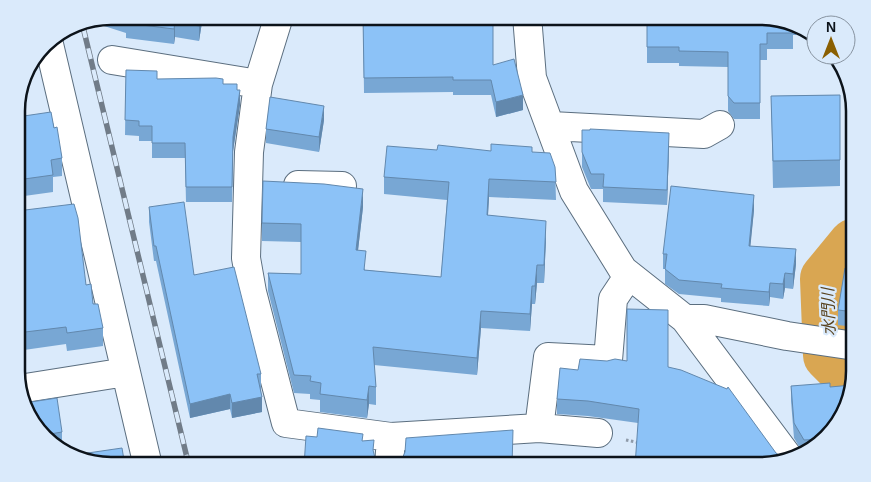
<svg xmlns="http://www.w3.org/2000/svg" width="871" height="482" viewBox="0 0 871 482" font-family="Helvetica,'Noto Sans JP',sans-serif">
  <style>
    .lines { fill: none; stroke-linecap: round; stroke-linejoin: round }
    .river { stroke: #d9a652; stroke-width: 54 }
    .street-casing { stroke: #5b6e7f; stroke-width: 30 }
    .path { stroke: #8f9ba9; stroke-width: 3; stroke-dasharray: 2.5 2.5; stroke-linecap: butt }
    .street { stroke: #fff; stroke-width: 28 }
    .rail-casing { stroke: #717c88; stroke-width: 5.5 }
    .rail { stroke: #daeafb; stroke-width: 4; stroke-dasharray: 11; stroke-linecap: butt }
    .wall { fill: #78a7d4 }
    .shaded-wall { fill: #6288ad }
    .building { fill: #8cc2f7; stroke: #6288ad }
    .labels { text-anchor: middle; stroke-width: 4.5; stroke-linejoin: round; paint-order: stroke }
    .water-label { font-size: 16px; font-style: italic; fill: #58421f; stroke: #daeafb }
    .rim { fill: none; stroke: #0c131a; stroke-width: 2.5 }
  </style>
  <rect width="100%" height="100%" fill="#daeafb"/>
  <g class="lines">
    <path class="river" d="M 854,379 L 830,355 L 827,279 L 855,245"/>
    <defs>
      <path id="street" d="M 279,16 L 258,84 L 249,152 L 246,258 L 252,292 L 286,423 L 391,437
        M 527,16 L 532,78 L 574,191 L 623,270 L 685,319 L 789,458
        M 48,40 L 148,466
        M 112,60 L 258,84
        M 551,126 L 704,134 L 720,125
        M 298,185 L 342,186
        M 685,319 L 704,319 L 787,336 L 855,346
        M 19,389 L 126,372
        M 539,428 L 598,433
        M 389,466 L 391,437 L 539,428 L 548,357 L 608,360 L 613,299 L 629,275"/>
    </defs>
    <use href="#street" class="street-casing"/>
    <path class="path" d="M 626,440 L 640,443"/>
    <use href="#street" class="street"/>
    <defs>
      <path id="rail" d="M 83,27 L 189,466"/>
    </defs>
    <use href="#rail" class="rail-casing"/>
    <use href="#rail" class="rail"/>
  </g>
  <path class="wall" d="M 111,16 L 203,16 L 199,41 L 175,37 L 174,44 L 126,38 L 126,33 L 101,25 L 100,21 Z
    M 363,16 L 428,23 L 493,65 L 523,110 L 496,117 L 491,95 L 453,95 L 453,92 L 364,93 Z
    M 647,16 L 760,16 L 796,26 L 796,35 L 793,35 L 793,49 L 767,49 L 767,60 L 760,60 L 760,119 L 734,119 L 728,111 L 728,67 L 679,66 L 679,63 L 647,63 Z
    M 126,70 L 157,79 L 223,84 L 237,90 L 240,105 L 233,151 L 232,202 L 186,202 L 185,158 L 152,158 L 152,141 L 139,141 L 139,136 L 125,135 Z
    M 840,95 L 840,186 L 773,188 L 771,96 Z
    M 17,117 L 54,128 L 62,158 L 62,176 L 53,177 L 53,192 L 17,197 Z
    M 324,120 L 319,152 L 266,143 L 266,129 Z
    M 669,148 L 667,205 L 603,202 L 603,189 L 591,189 L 582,167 L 582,152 Z
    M 437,150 L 532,152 L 555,167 L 556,200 L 489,197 L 488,215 L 546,238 L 544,283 L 537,283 L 535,304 L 532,304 L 530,331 L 481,328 L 477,375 L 374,365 L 376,387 L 376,405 L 369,404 L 367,418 L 320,412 L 320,400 L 310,399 L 310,394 L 294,393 L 268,291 L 268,273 L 301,274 L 301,242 L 262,241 L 262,223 L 363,207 L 358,250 L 365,270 L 441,277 L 447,200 L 384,194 L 384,177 Z
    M 149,207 L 261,374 L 261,389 L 262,412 L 232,418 L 230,409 L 190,418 L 156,261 L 154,261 L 149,222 Z
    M 754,210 L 750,246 L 796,264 L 793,289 L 785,288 L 783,299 L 770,297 L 769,306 L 721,302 L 721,298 L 679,294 L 665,284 L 665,269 L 663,269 L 663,254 Z
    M 17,211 L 86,285 L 103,328 L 103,346 L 67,351 L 66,344 L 17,351 Z
    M 855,263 L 855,327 L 838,325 L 838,310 Z
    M 668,367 L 776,453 L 783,458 L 766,466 L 638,423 L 588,416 L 557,414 L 557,399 L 578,370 Z
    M 791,386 L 830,387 L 842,418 L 812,450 L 803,453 L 794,438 L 791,401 Z
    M 31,402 L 62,432 L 62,447 L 58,447 L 32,424 L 31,417 Z"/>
  <path class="shaded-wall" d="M 200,16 L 203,16 L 199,41 L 199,26 Z
    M 393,16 L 399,16 L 391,34 L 391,19 Z
    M 175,22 L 175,37 L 174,44 L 174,29 Z
    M 240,90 L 240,105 L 233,151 L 232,202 L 233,137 Z
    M 523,95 L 523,110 L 496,117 L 496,102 Z
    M 324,106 L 324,120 L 319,152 L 319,137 Z
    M 669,133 L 669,148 L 667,205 L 667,190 Z
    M 489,179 L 489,197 L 487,232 L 487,215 Z
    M 363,189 L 363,207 L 356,268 L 356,250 Z
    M 754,195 L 754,210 L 749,261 L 749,246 Z
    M 546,221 L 546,238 L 544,283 L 544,265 Z
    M 796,249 L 796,264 L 793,289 L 793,274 Z
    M 537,265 L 537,283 L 535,304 L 535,286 Z
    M 785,273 L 785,288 L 783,299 L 783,284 Z
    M 770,283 L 770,297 L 769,306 L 769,292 Z
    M 532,286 L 532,304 L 530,331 L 530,314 Z
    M 481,311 L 481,328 L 477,375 L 477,358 Z
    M 369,386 L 369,404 L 367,418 L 367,400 Z
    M 230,394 L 230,409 L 190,418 L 190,404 Z
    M 262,397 L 262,412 L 232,418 L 232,403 Z"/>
  <path class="building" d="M 120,16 L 200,16 L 199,26 L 175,22 L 174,29 L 126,23 L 127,18 Z
    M 363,16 L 393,16 L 391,19 L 428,19 L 428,23 L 493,22 L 493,65 L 514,59 L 523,95 L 496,102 L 491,80 L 453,80 L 453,77 L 364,78 Z
    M 647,16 L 760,16 L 793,25 L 793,33 L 767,33 L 767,44 L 760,44 L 760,103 L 734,103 L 728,96 L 728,52 L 679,51 L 679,47 L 647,47 Z
    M 126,70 L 157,71 L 157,79 L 216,78 L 223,79 L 223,84 L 237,84 L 237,90 L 240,90 L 233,137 L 232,187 L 186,187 L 185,143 L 152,143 L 152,126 L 139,126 L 139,121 L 125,120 Z
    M 840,95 L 840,160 L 773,161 L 771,96 Z
    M 270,97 L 324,106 L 319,137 L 266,129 Z
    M 51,112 L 54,128 L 57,127 L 62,158 L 51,160 L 53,175 L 17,180 L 17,117 Z
    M 590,129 L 669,133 L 667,190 L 603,187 L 604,174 L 591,174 L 582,152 L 582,130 L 590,130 Z
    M 491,144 L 532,147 L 532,152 L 550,153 L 555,167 L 556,182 L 489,179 L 487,215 L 546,221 L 544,265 L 537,265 L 535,286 L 532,286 L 530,314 L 481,311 L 477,358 L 373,347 L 376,387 L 369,386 L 367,400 L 320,394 L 321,383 L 310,381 L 311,376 L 294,375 L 268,273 L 301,274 L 301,224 L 262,223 L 263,181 L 324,184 L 363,189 L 356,250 L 366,251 L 364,270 L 441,277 L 449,182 L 384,177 L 387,146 L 437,150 L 438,145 L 491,151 Z
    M 671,186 L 754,195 L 749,246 L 796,249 L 793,274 L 785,273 L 783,284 L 770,283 L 769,292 L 721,288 L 722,284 L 679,280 L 665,269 L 667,254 L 663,254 Z
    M 184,202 L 194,275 L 234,267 L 261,374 L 257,374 L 262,397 L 232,403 L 230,394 L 190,404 L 156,246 L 154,246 L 149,207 Z
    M 74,204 L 78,218 L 86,285 L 91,284 L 93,304 L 98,304 L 103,328 L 67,333 L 66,327 L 17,333 L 17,211 Z
    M 850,263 L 855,263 L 855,312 L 838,310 L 845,268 L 849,268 Z
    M 627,309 L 668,310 L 668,367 L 681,370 L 727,389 L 728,387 L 776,453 L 783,458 L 789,458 L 766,466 L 635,466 L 639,409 L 588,401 L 557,399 L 560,368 L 578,370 L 580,359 L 607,361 L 615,359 L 627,361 Z
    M 830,383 L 830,387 L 852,385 L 842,418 L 822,439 L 804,440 L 794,423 L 791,386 Z
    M 57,398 L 62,432 L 44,435 L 35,426 L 31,402 Z
    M 318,428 L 363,434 L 362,441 L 374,440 L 373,450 L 375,458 L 381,464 L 385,466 L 304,466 L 306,436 L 317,437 Z
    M 513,430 L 512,466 L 392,466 L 396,465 L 402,459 L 405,452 L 406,438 Z
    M 122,448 L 125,466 L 111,466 L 74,456 L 74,455 Z"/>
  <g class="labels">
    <g class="water-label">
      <text transform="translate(828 312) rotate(-92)" y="6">水門川</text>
    </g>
  </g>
  <path d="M0 0H871V482H0ZM111 25H760A86 86 0 0 1 846 111V371A86 86 0 0 1 760 457H111A86 86 0 0 1 25 371V111A86 86 0 0 1 111 25Z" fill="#daeafb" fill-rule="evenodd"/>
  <path class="rim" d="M111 25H760A86 86 0 0 1 846 111V371A86 86 0 0 1 760 457H111A86 86 0 0 1 25 371V111A86 86 0 0 1 111 25Z"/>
  <g transform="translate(831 40)"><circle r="24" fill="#daeafb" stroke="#8894a1"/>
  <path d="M0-4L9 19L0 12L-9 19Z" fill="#8a5f01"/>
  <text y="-8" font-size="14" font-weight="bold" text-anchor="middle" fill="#0c131a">N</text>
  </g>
</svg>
